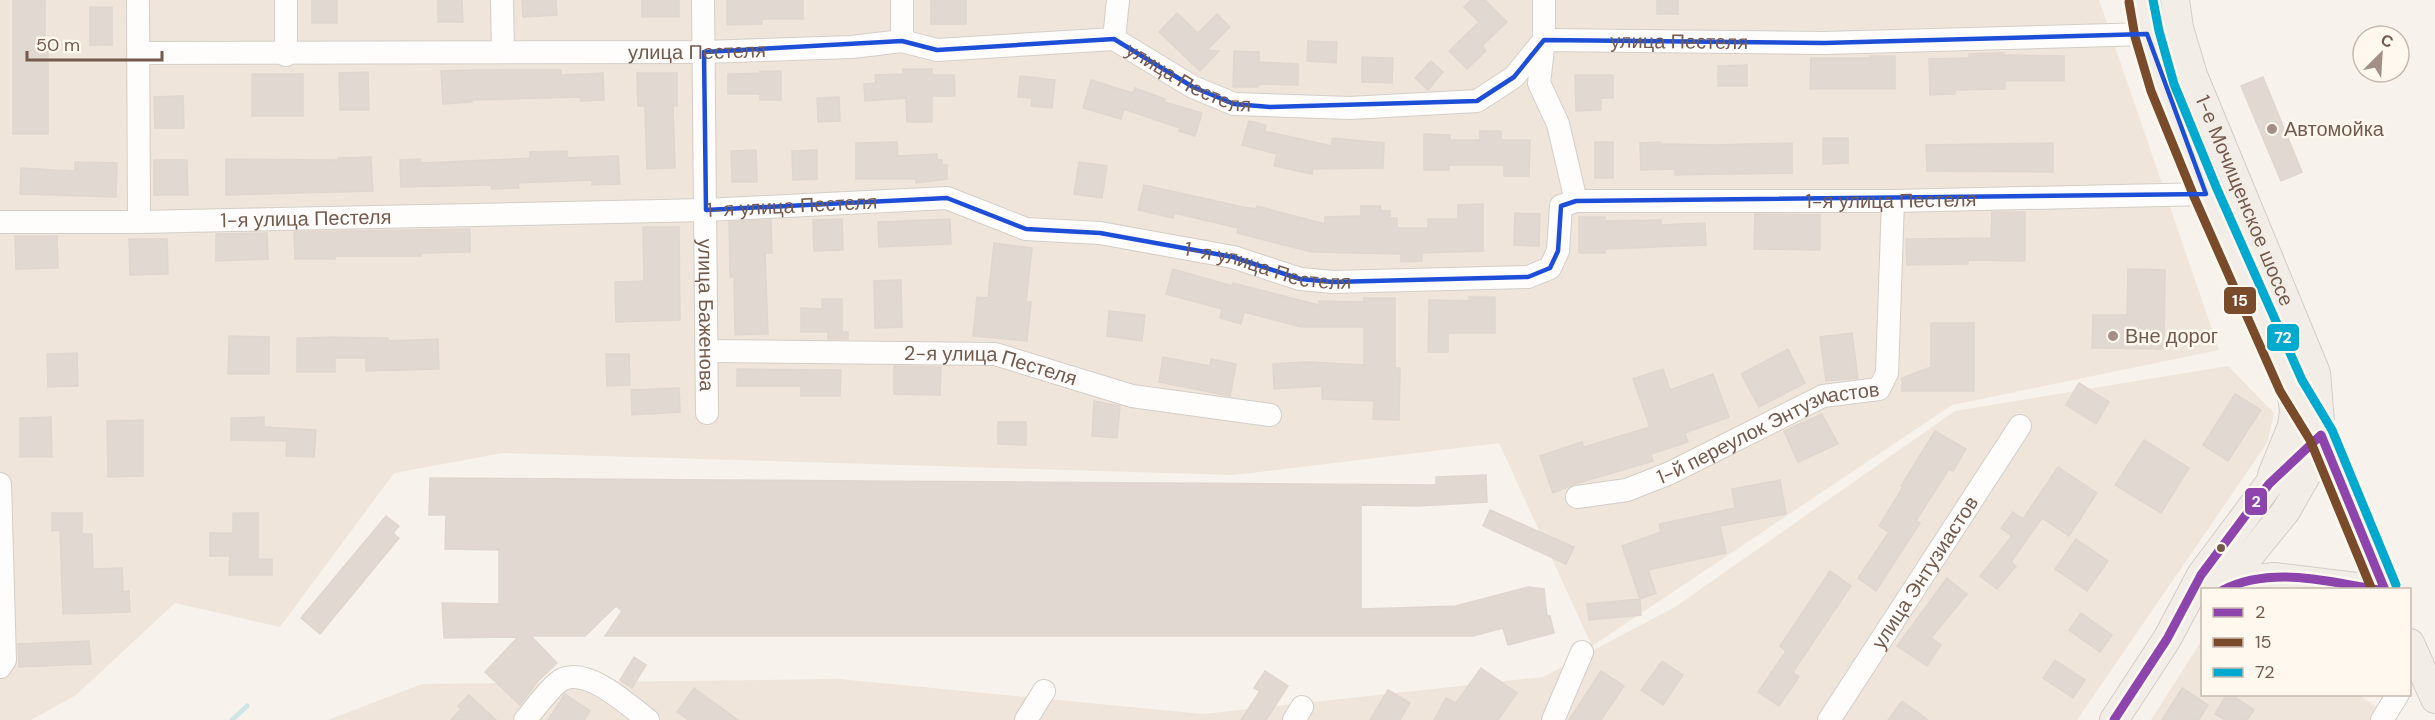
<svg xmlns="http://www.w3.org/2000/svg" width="2435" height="720" viewBox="0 0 2435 720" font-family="'DM Sans',sans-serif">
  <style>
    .residential { fill: #efe5da }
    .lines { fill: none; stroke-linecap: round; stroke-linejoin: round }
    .stream { stroke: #cfe5e6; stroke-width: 5 }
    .building { fill: #e1d8d1; stroke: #e0d6cf; stroke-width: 1.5 }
    .minor-casing { stroke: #d4cec8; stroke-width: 24 }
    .major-casing { stroke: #d5ccc7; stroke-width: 30 }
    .minor { stroke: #fefdfc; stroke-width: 22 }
    .major { stroke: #f2ede6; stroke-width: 28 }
    .bus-1-casing { stroke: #fef8ef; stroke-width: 14 }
    .bus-2-casing { stroke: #fef8ef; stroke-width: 14 }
    .bus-3-casing { stroke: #fef8ef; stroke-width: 14 }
    .bus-1 { stroke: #8e44ad; stroke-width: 9 }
    .bus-2 { stroke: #7a4b2a; stroke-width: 9 }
    .bus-3 { stroke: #00a9ce; stroke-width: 9 }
    .marked { fill: none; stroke: #1d4ed8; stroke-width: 4.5; stroke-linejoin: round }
    .poi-dot { fill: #a28f85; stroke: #fef8ef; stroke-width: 2 }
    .bus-dot { fill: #745a4d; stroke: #fef8ef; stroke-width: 2 }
    .labels { text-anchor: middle; stroke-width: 5; stroke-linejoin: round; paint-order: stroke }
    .street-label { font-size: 20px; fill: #745a4d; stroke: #fef8ef }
    .poi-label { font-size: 20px; fill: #745a4d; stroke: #fef8ef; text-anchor: start }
    .line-badge { stroke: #fef8ef; stroke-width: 2 }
    .badge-label { font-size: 16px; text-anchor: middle; font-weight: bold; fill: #fff }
  </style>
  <rect width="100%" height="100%" fill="#f7f2ec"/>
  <path class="residential" d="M 0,0 L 2099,0 L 2219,350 L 1952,405 L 1592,646 L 1499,443 L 1234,475 L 503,453 L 394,473 L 280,627 L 175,603 L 76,695 L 31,720 L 0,720 Z
    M 2228,366 L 2274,413 L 2267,443 L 2077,720 L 328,720 L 422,684 L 839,679 L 1203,714 L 1543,677 L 1675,607 L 1955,411 Z
    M 2202,640 L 2202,694 L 2359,695 L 2381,710 L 2375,720 L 2151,720 Z"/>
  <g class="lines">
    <path class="stream" d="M 232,720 L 247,706"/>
  </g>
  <path class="building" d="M 13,0 L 45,0 L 45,44 L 48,44 L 48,134 L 13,134 Z
    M 312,0 L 337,0 L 337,23 L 312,23 Z
    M 438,0 L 462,0 L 463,22 L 438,22 Z
    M 522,0 L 556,0 L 557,15 L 523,17 Z
    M 642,0 L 679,0 L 679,17 L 642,17 Z
    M 727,0 L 803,0 L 803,19 L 762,19 L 762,24 L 727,25 Z
    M 931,0 L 966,0 L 966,24 L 931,24 Z
    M 1471,0 L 1485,0 L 1507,22 L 1482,46 L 1486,51 L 1467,69 L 1449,51 L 1479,22 L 1464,7 Z
    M 1657,0 L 1678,0 L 1678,14 L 1657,14 Z
    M 90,7 L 112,7 L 112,45 L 90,45 Z
    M 1177,13 L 1198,33 L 1217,14 L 1230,27 L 1207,50 L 1219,51 L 1200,71 L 1159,32 Z
    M 1308,41 L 1337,42 L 1336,63 L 1307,61 Z
    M 1234,51 L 1259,52 L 1259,62 L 1298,64 L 1298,85 L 1259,84 L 1258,87 L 1233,87 Z
    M 2004,53 L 2004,55 L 2064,56 L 2064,81 L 2005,81 L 2005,89 L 1955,90 L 1955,94 L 1930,95 L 1929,59 L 1969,58 L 1969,54 Z
    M 1870,56 L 1895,56 L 1895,89 L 1810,89 L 1811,58 L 1870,58 Z
    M 1362,57 L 1393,58 L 1392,83 L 1362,82 Z
    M 1431,61 L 1443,72 L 1428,90 L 1415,78 Z
    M 1747,65 L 1747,86 L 1718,86 L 1718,66 Z
    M 903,69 L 932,69 L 932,75 L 954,75 L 955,96 L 932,96 L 932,122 L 907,122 L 906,98 L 865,101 L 864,84 L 876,83 L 875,75 L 903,74 Z
    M 471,70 L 561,70 L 561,75 L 603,73 L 604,100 L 581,101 L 580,97 L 472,100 L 472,102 L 443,104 L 441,71 Z
    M 760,71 L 781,71 L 781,100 L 760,100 L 760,94 L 728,94 L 728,74 L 760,73 Z
    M 368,72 L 369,110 L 340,110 L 339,73 Z
    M 637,73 L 677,73 L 677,106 L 673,106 L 675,168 L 647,169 L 645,106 L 638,106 Z
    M 252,74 L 303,74 L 303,116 L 252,116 Z
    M 1575,75 L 1613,75 L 1613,98 L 1601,98 L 1601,110 L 1576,111 Z
    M 1020,76 L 1055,80 L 1052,108 L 1031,106 L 1032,98 L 1018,97 Z
    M 2263,77 L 2302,172 L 2281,181 L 2241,86 Z
    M 1091,80 L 1133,93 L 1135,88 L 1165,99 L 1164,102 L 1202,113 L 1195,136 L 1179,131 L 1180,128 L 1124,109 L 1121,119 L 1083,108 Z
    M 183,96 L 184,128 L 155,128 L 154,97 Z
    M 839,97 L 840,121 L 818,122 L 817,98 Z
    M 1249,121 L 1266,125 L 1264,131 L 1332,146 L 1332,138 L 1384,143 L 1383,168 L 1313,169 L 1312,174 L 1274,166 L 1277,154 L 1242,145 Z
    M 1480,131 L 1501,131 L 1501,140 L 1530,140 L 1529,176 L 1504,176 L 1504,165 L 1449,165 L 1449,170 L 1424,170 L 1424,134 L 1450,135 L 1450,140 L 1480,140 Z
    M 1823,138 L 1848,138 L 1848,163 L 1823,164 Z
    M 897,142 L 898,156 L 937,154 L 937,160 L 942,160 L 942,165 L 947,165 L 947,179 L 916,183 L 916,179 L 856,179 L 856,143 Z
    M 1595,142 L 1613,142 L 1613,178 L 1595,178 Z
    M 1660,142 L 1660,144 L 1716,145 L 1792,143 L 1792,173 L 1675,175 L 1675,169 L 1641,170 L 1640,143 Z
    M 2053,143 L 2053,172 L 1927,171 L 1926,145 Z
    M 756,150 L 757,182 L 732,182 L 731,151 Z
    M 817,150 L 817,179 L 793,180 L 792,151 Z
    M 567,151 L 567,158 L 618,156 L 620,184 L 592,185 L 592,180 L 518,183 L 519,188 L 492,189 L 491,185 L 401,187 L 400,160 L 420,159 L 420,163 L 491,160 L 530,158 L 530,152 Z
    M 371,157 L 373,191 L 226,195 L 226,159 L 339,160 L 338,158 Z
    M 154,160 L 187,160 L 188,195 L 154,195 Z
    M 75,162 L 117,163 L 116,197 L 20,194 L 21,168 L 75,171 Z
    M 1079,162 L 1107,166 L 1102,198 L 1074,194 Z
    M 1144,185 L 1243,207 L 1256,209 L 1257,206 L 1325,224 L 1325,217 L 1361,216 L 1361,206 L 1380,206 L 1381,211 L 1390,211 L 1390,218 L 1397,218 L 1397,228 L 1428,228 L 1428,219 L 1458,219 L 1458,205 L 1483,204 L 1483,251 L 1422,253 L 1422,261 L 1401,262 L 1401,254 L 1312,252 L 1237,233 L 1238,228 L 1174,213 L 1173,218 L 1138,210 Z
    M 1992,212 L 2025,212 L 2025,261 L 1968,260 L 1968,264 L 1907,265 L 1906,239 L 1991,238 Z
    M 1515,213 L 1540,214 L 1539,246 L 1514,245 Z
    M 1755,214 L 1820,215 L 1820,250 L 1754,249 Z
    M 1579,217 L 1605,217 L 1605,221 L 1661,220 L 1661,225 L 1705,223 L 1706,245 L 1605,249 L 1605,253 L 1579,253 Z
    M 842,219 L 843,250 L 814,251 L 813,220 Z
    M 950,219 L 951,244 L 879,247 L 878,222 Z
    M 771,220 L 772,253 L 765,253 L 768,334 L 735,335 L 734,277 L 730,277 L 729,222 Z
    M 643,227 L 679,227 L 680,320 L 616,322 L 615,282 L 644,281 Z
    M 470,229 L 470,252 L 421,253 L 421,256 L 335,256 L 335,259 L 295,259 L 294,232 Z
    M 267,233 L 268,259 L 216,261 L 216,234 Z
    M 15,236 L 57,236 L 58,268 L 16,269 Z
    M 129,239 L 167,239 L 168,274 L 130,275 Z
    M 994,243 L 1032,248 L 1026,302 L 1031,302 L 1027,341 L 973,336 L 977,297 L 988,298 Z
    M 1173,269 L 1232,286 L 1233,283 L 1319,305 L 1319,301 L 1364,302 L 1364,298 L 1395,298 L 1395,368 L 1400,368 L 1399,420 L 1373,419 L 1374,401 L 1322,399 L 1322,386 L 1274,389 L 1273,364 L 1308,362 L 1364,365 L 1364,327 L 1301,327 L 1244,312 L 1241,324 L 1220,318 L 1222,309 L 1166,294 Z
    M 2128,269 L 2165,270 L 2164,349 L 2092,348 L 2093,315 L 2127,315 Z
    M 901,280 L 902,327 L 875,328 L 874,281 Z
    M 1469,297 L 1495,297 L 1495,333 L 1448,333 L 1448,352 L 1428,352 L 1429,300 L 1469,301 Z
    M 822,299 L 842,299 L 842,332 L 848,332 L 848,339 L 828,339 L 828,332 L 801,332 L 801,308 L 822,309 Z
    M 1109,311 L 1145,315 L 1142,341 L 1107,336 Z
    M 1931,323 L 1974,323 L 1974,391 L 1902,391 L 1902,378 L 1931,367 Z
    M 1852,333 L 1858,378 L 1826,381 L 1820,337 Z
    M 229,336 L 269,337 L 269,374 L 228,374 Z
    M 334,337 L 388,338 L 388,341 L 438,339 L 439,369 L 366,371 L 366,358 L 335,358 L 335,372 L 297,372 L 297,338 Z
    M 1788,349 L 1805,383 L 1759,407 L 1741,374 Z
    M 77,353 L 78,386 L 48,387 L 47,354 Z
    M 606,354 L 629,354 L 630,385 L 607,386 Z
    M 1163,357 L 1210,366 L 1211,359 L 1236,364 L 1230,396 L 1159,382 Z
    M 894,366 L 941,367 L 940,395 L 894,394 Z
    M 737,369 L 841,370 L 840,396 L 801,396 L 801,386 L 737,386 Z
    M 1663,369 L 1670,390 L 1713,374 L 1729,417 L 1685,433 L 1688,442 L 1651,454 L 1653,461 L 1575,484 L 1553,493 L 1540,456 L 1582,442 L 1584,447 L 1650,427 L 1633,379 Z
    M 2079,383 L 2109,402 L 2096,424 L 2066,405 Z
    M 679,388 L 680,412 L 632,415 L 631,390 Z
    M 2235,394 L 2261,410 L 2228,461 L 2203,445 Z
    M 1094,401 L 1120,406 L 1117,438 L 1092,436 Z
    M 1822,414 L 1838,444 L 1798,462 L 1784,431 Z
    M 51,417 L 52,457 L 20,457 L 20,418 Z
    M 264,417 L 264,427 L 316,430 L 314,457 L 286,456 L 287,441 L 231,440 L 231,418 Z
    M 143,420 L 143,476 L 108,477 L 107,421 Z
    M 998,422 L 1026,422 L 1026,445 L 998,444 Z
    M 1935,431 L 1966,449 L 1953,471 L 1949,469 L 1916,521 L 1920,523 L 1876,591 L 1858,578 L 1889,532 L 1879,526 L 1903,487 L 1901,486 Z
    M 2144,440 L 2189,468 L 2161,513 L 2115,485 Z
    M 2058,467 L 2097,493 L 2069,536 L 2042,518 L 2011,562 L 2016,566 L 1997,589 L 1980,576 L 2012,536 L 2001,528 L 2013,512 L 2023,519 Z
    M 1486,475 L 1487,502 L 1418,506 L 1361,505 L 1361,609 L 1456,606 L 1528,587 L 1544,589 L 1547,616 L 1550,616 L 1554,633 L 1508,645 L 1503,628 L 1473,636 L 605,636 L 622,611 L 616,606 L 585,636 L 531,636 L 557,663 L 536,683 L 520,705 L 485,672 L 518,637 L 444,638 L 442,603 L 499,604 L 499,550 L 445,549 L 446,515 L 429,515 L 430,478 L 1436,485 L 1436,477 Z
    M 1780,480 L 1786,514 L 1720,526 L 1726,553 L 1648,570 L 1656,593 L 1640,599 L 1622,546 L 1661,532 L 1659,524 L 1735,508 L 1732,489 Z
    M 1490,510 L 1574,547 L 1566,564 L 1483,526 Z
    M 52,513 L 82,513 L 82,534 L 92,534 L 93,569 L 122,568 L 123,592 L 129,591 L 130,612 L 63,614 L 60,530 L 52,531 Z
    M 233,513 L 258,513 L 258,559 L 272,559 L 272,575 L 229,575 L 230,556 L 210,556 L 210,533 L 233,533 Z
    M 386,516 L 399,526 L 393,533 L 399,538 L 320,634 L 301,618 Z
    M 2076,539 L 2108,561 L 2087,591 L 2055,569 Z
    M 1830,571 L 1851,586 L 1793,672 L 1799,677 L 1779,706 L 1758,692 L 1786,651 L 1780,646 Z
    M 1947,578 L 1967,594 L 1931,638 L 1941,645 L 1927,666 L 1897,646 Z
    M 1640,599 L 1641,615 L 1589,620 L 1587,604 Z
    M 2081,613 L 2112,635 L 2100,652 L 2069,630 Z
    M 89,641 L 91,664 L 19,667 L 18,644 Z
    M 634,657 L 646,665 L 632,688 L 620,680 Z
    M 2055,660 L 2085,680 L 2073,698 L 2043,678 Z
    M 1662,661 L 1683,675 L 1663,705 L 1641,690 Z
    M 1481,668 L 1517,693 L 1498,720 L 1434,720 L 1446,698 L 1456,703 Z
    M 1265,671 L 1288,686 L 1266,720 L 1241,720 L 1260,691 L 1254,688 Z
    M 1601,671 L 1624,686 L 1601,720 L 1569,720 Z
    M 694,688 L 738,720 L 689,720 L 677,712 Z
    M 2182,688 L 2208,705 L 2199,720 L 2162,720 Z
    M 1388,690 L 1410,703 L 1400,720 L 1370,720 Z
    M 565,694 L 590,711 L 584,720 L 548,720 Z
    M 2227,694 L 2230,694 L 2254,710 L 2247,720 L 2225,720 L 2215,714 Z
    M 469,695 L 496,720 L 451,720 L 461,709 L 458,706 Z
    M 1902,701 L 1928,720 L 1888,720 Z"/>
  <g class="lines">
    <defs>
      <g id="minor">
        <path d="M 138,0 L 139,222"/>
        <path d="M 286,0 L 286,55"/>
        <path d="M 502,0 L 503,52"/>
        <path id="s1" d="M 703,0 L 707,413"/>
        <path d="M 902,0 L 902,41"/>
        <path d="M 1114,39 L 1118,0"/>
        <path id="s2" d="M 139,53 L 704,52 L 852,47 L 902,41 L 937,50 L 1114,39 L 1193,87 L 1234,104 L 1350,108 L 1477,101 L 1514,77 L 1544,40 L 1824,43 L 2147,34"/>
        <path id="s3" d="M 1576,201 L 1893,201 L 2206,194"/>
        <path id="s4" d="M 0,222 L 139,222 L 706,210 L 947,198 L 1026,229 L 1100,233 L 1233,257 L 1300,279 L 1333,282 L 1528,277 L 1550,268 L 1558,251 L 1561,206 L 1576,201 L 1558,124 L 1539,83 L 1544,40 L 1544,0"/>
        <path id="s5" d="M 707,351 L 995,354 L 1132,396 L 1270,415"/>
        <path d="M 0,484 L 5,660 L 0,667"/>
        <path id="s6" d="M 1577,497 L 1627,490 L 1670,473 L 1823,396 L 1879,389 L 1887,373 L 1893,201"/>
        <path d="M 525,720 C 534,710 552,684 563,679 C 589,668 628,705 648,720"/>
        <path d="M 1026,720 L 1044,691"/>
        <path d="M 1294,720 L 1302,707"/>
        <path d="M 1553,720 L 1582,652"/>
        <path id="s7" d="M 1829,720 L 2020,426"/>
        <path d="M 2382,720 L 2398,694"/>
      </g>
      <g id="major">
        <path d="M 2141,0 L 2147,34 L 2163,88 L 2206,194 L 2291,386 L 2321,435 L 2385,590"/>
        <path id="s8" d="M 2175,0 L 2179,28 L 2193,75 L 2316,373 L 2321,435 L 2307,474 L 2286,511 L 2222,590"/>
        <path d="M 2272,475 L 2292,426 L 2294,411 L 2291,388"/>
        <path d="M 2224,587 L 2255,579 L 2274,577 L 2381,590"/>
        <path d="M 2410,643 L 2435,699"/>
        <path d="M 2114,720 L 2167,639 L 2201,575 L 2269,484 L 2317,438"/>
      </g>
    </defs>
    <use href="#minor" class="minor-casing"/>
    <use href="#major" class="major-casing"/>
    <use href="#minor" class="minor"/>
    <use href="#major" class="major"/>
    <defs>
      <path id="bus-1" d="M 2223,590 C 2270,566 2329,581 2378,590
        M 2114,720 L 2167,639 L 2201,575 L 2269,484 L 2321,435 L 2385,590"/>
      <path id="bus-2" d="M 2129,2 L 2135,37 L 2151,91 L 2195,199 L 2280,391 L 2310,440 L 2372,590"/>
      <path id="bus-3" d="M 2153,0 L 2159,31 L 2174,84 L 2217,189 L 2302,380 L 2332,430 L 2396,585"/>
    </defs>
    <use href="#bus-1" class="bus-1-casing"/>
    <use href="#bus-2" class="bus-2-casing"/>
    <use href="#bus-3" class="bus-3-casing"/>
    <use href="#bus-1" class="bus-1"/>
    <use href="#bus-2" class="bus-2"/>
    <use href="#bus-3" class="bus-3"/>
  </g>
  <path class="marked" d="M 2147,34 L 2206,194 L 1576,201 L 1561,206 L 1558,251 L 1550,268 L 1528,277 L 1333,282 L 1300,279 L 1233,257 L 1100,233 L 1026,229 L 947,198 L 706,210 L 704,52 L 902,41 L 937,50 L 1114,39 L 1193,87 L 1234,104 L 1270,107 L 1477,101 L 1514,77 L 1544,40 L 1824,43 Z"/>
  <g class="poi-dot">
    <circle cx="2272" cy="129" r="6"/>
    <circle cx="2113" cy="336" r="6"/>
  </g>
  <circle class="bus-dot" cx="2221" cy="548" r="5"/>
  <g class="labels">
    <g class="street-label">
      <text dy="7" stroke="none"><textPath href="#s2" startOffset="1584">улица Пестеля</textPath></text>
      <text dy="7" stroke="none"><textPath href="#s2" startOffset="558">улица Пестеля</textPath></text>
      <text dy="7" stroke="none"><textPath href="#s2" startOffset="1062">улица Пестеля</textPath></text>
      <text dy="7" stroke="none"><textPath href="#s3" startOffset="315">1-я улица Пестеля</textPath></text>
      <text dy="7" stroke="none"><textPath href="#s8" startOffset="213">1-е Мочищенское шоссе</textPath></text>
      <text dy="7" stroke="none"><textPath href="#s4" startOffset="792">1-я улица Пестеля</textPath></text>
      <text dy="7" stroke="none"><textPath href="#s4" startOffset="306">1-я улица Пестеля</textPath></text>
      <text dy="7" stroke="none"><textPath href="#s4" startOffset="1278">1-я улица Пестеля</textPath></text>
      <text dy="7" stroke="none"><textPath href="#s1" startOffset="315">улица Баженова</textPath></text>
      <text dy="7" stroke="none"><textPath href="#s5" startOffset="285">2-я улица Пестеля</textPath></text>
      <text dy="7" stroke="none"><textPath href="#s6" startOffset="204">1-й переулок Энтузиастов</textPath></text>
      <text dy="7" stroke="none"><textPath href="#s7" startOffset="176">улица Энтузиастов</textPath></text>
    </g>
    <g class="poi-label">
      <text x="2284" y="136">Автомойка</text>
      <text x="2125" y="343">Вне дорог</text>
    </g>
  </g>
  <g class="line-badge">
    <rect x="2223" y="286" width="34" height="29" rx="6" fill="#7a4b2a"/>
    <rect x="2266" y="323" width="34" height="29" rx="6" fill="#00a9ce"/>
    <rect x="2244" y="487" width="24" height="29" rx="6" fill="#8e44ad"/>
  </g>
  <g class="badge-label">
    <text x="2240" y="306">15</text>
    <text x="2283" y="343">72</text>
    <text x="2256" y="507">2</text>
  </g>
  <rect x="2201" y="588" width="210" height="108" fill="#fef8ef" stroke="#c7b9ae" stroke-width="1.5"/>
  <rect x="2213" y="608" width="30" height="9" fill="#8e44ad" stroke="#c7b9ae" stroke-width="1.5"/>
  <text x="2255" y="618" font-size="18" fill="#745a4d">2</text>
  <rect x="2213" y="638" width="30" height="9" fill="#7a4b2a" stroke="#c7b9ae" stroke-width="1.5"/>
  <text x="2255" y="648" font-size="18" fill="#745a4d">15</text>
  <rect x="2213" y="668" width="30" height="9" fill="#00a9ce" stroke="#c7b9ae" stroke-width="1.5"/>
  <text x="2255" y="678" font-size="18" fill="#745a4d">72</text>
  <g transform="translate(2381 54) rotate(24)"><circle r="28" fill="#fef8ef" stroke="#c7b9ae" stroke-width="1.5"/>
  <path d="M0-4.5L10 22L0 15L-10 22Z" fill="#a28f85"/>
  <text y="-9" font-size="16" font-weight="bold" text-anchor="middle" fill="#745a4d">С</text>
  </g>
  <path d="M27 51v9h135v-9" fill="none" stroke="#745a4d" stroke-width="3"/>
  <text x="36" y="51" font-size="18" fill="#745a4d" stroke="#fef8ef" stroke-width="4.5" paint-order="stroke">50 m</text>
</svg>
